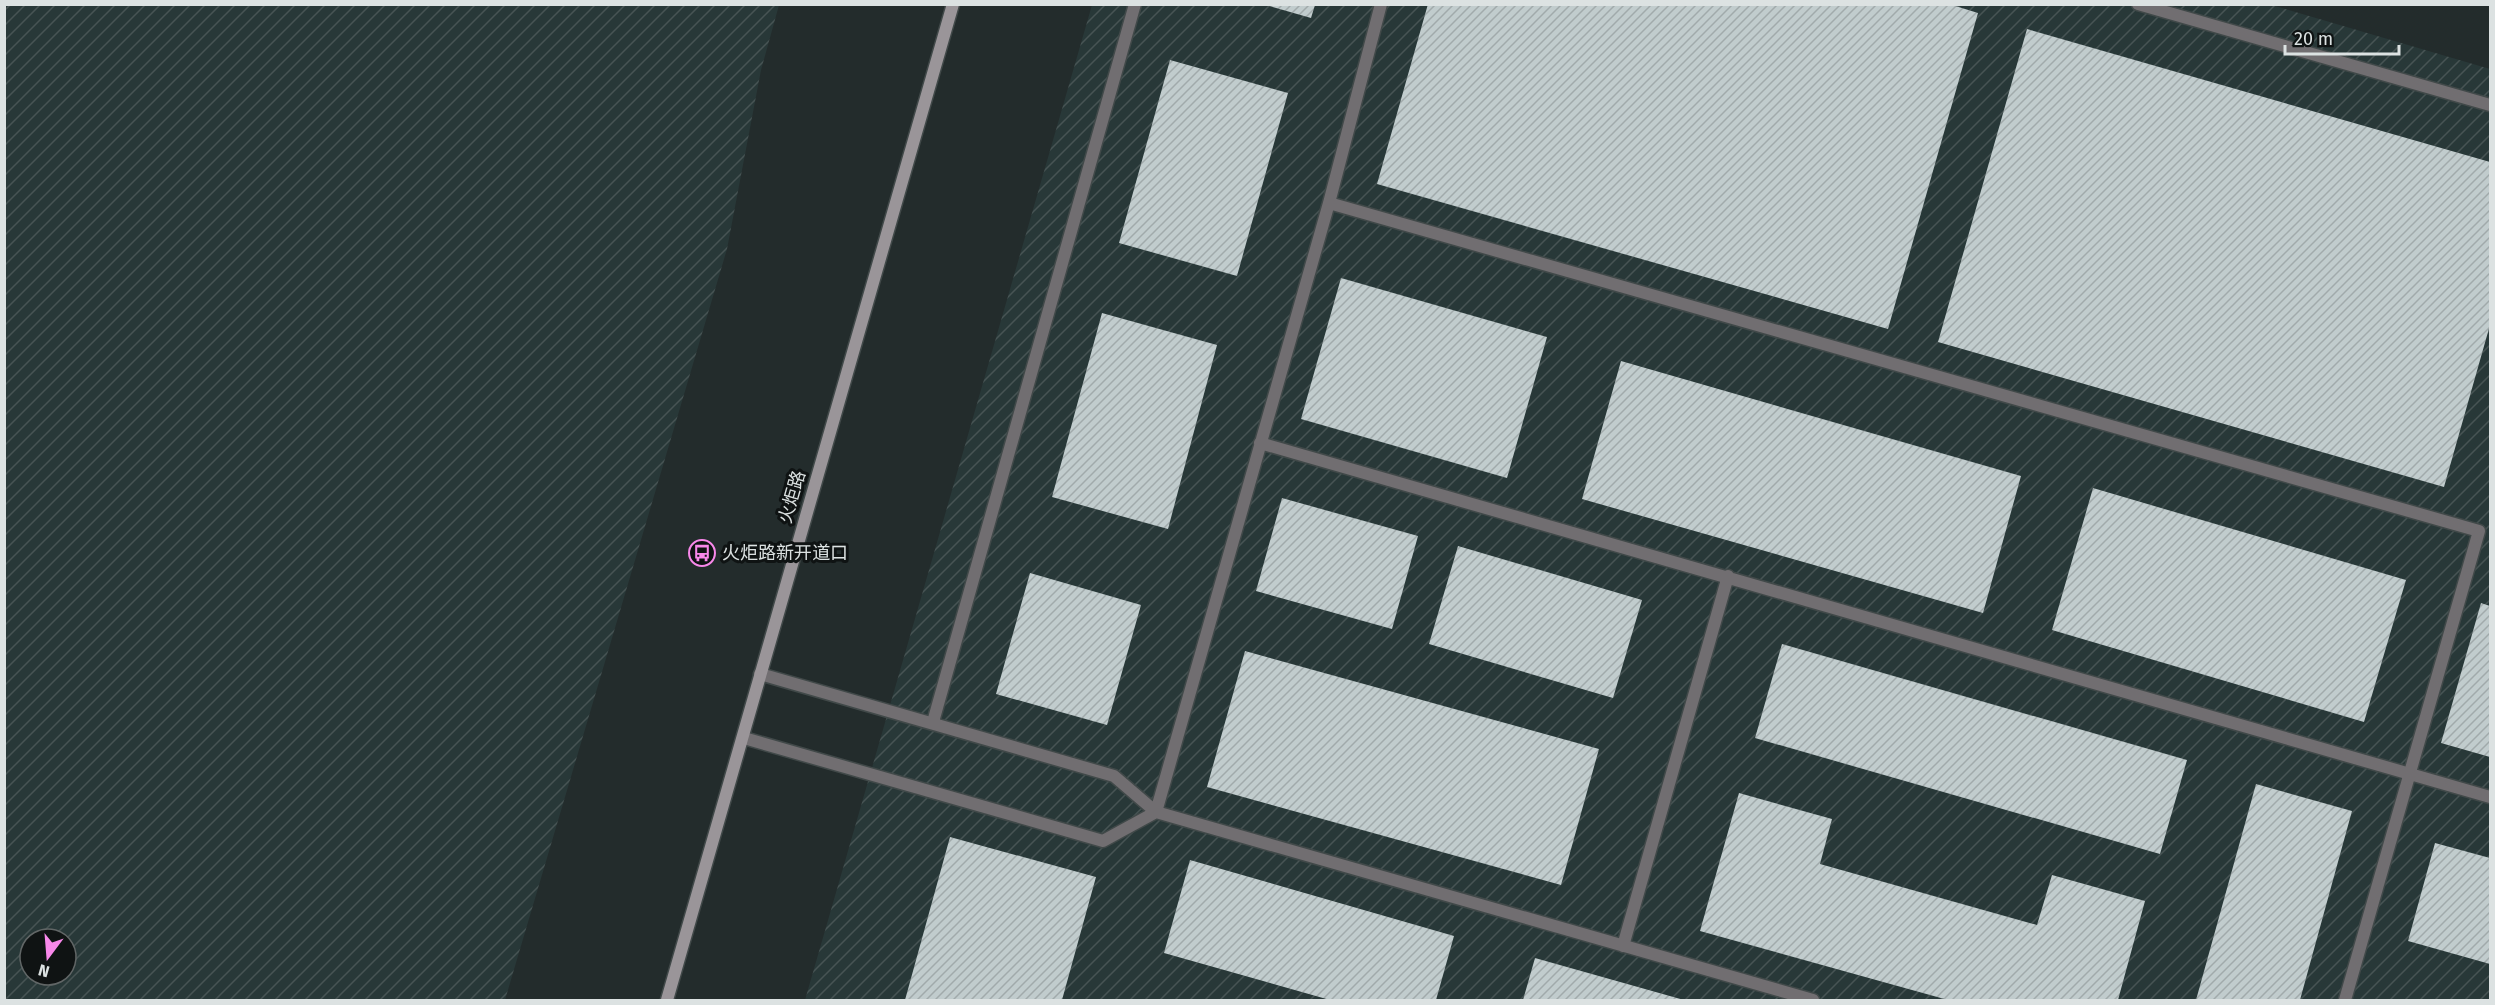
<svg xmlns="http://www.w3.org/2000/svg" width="2495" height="1005" viewBox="0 0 2495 1005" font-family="'Fira Sans','Noto Sans SC',sans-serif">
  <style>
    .industrial { fill: url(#industrial-furrows); fill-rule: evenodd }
    .building { fill: url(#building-hatch) }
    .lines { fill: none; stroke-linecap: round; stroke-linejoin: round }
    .lane-casing { stroke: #414949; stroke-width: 15 }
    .secondary-casing { stroke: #414949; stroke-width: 15 }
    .lane { stroke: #716e71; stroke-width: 12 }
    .secondary { stroke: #9a9599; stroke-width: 12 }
    .labels { text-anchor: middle; stroke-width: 6; stroke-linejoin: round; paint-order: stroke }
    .street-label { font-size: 18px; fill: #dce2e2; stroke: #0f1313 }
    .poi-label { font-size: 18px; fill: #dce2e2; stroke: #0f1313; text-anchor: start }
  </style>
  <defs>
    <pattern id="industrial-furrows" width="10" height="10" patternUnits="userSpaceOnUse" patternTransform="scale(1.5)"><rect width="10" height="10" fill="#283838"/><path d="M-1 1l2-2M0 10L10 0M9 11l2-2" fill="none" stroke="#475454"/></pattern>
    <pattern id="building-hatch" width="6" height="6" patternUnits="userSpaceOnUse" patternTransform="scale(1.5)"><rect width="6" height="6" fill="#c1cccd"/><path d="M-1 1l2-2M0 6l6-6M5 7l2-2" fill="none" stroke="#a1aaab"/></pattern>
  </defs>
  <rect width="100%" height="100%" fill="#232c2c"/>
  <path class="industrial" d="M 5,4 L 779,5 L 761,70 L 727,249 L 505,1000 L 5,1000 ZM 30,939 L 66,939 L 66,975 L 30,975 Z
    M 2268,4 L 2490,69 L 2490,1000 L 805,1000 L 1092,5 Z"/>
  <path class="building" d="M 1428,4 L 1949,4 L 1978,13 L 1888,329 L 1377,184 Z
    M 1266,5 L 1315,5 L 1311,18 Z
    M 2027,29 L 2490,162 L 2490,325 L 2444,487 L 1938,342 Z
    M 1170,60 L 1288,93 L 1237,276 L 1119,243 Z
    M 1341,278 L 1547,337 L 1507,478 L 1301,419 Z
    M 1102,313 L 1217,345 L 1168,529 L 1052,497 Z
    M 1621,361 L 2021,476 L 1983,613 L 1582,499 Z
    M 2093,488 L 2406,580 L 2364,722 L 2052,630 Z
    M 1282,498 L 1418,536 L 1392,629 L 1256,591 Z
    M 1458,546 L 1642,600 L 1613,698 L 1429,644 Z
    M 1030,573 L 1141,605 L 1107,725 L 996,694 Z
    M 2481,603 L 2490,606 L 2490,757 L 2441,743 Z
    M 1782,644 L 2187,760 L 2160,854 L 1755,738 Z
    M 1245,651 L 1599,749 L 1561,885 L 1207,787 Z
    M 2256,784 L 2352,811 L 2300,1000 L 2196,1000 Z
    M 1739,793 L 1832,819 L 1820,864 L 2037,925 L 2052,875 L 2145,901 L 2118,1000 L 1948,1000 L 1700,931 Z
    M 950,837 L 1096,877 L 1062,1000 L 905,1000 Z
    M 2435,843 L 2490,858 L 2490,964 L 2408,941 Z
    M 1190,860 L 1454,936 L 1436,1000 L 1330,1000 L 1164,953 Z
    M 1535,958 L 1684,1000 L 1523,1000 Z"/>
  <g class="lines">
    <defs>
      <path id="lane" d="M 1381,4 L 1329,203 L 1156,812 L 1813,1000
        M 2138,4 L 2490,105
        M 1329,203 L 2479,531 L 2345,1000
        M 1260,443 L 2490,797
        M 933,722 L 1135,4
        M 744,738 L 1103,841 L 1156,812 L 1114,776 L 760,674
        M 1623,946 L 1728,576"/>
      <path id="secondary" d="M 667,1000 L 953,4"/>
    </defs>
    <use href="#lane" class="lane-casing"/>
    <use href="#secondary" class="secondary-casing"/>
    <use href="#lane" class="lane"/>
    <use href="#secondary" class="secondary"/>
  </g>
  <defs>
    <symbol id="bus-ring" viewBox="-11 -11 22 22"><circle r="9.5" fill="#0f1313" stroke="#f888ea" stroke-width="1.5"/><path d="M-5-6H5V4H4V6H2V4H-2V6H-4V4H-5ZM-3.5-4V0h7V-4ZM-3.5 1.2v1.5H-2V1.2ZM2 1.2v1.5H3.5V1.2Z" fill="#f888ea"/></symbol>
  </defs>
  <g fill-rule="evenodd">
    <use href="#bus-ring" x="687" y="538" width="30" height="30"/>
  </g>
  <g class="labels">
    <g class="street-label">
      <text transform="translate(792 497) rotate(-74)" y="6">火炬路</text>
    </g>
    <g class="poi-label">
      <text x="722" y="559">火炬路新开道口</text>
    </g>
  </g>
  <rect width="2495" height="1005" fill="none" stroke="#dce2e2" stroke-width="12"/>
  <g transform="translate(48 957) rotate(196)"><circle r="28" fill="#0f1313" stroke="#616666" stroke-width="1.5"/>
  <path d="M0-4.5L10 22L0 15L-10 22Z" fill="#f888ea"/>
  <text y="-9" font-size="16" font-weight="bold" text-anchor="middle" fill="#dce2e2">N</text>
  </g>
  <path d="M2285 45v9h114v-9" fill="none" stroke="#dce2e2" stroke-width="3"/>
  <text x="2294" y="45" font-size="18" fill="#dce2e2" stroke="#0f1313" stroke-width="4.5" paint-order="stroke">20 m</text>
</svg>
